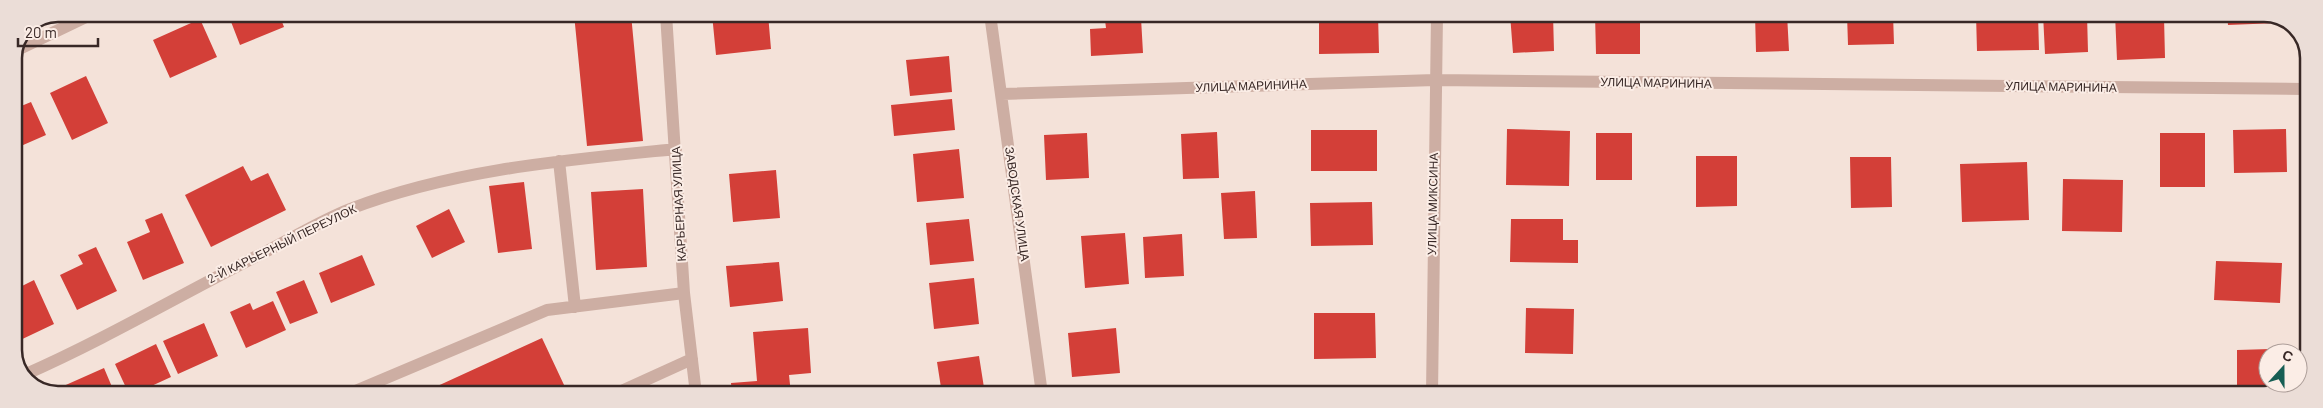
<svg xmlns="http://www.w3.org/2000/svg" width="2323" height="408" viewBox="0 0 2323 408" font-family="Barlow,sans-serif">
  <style>
    .building { fill: #d33f38 }
    .lines { fill: none; stroke-linecap: round; stroke-linejoin: round }
    .minor { stroke: #cdaea3; stroke-width: 12 }
    .labels { text-anchor: middle; stroke-width: 4; stroke-linejoin: round; paint-order: stroke }
    .street-label { font-size: 12px; fill: #382826; stroke: #fbede6 }
    .rim { fill: none; stroke: #382826; stroke-width: 2.5 }
  </style>
  <rect width="100%" height="100%" fill="#f4e2d9"/>
  <path class="building" d="M 228,14 L 279,14 L 284,27 L 240,45 Z
    M 574,14 L 631,14 L 643,141 L 587,146 Z
    M 712,14 L 768,14 L 771,49 L 716,55 Z
    M 1319,14 L 1378,14 L 1379,53 L 1319,54 Z
    M 1510,14 L 1553,14 L 1554,51 L 1513,53 Z
    M 1595,14 L 1640,14 L 1640,54 L 1596,54 Z
    M 1755,14 L 1787,14 L 1789,51 L 1756,52 Z
    M 1847,14 L 1893,14 L 1894,44 L 1848,45 Z
    M 1976,14 L 2038,14 L 2039,50 L 1977,51 Z
    M 2043,14 L 2087,14 L 2088,52 L 2045,54 Z
    M 2115,14 L 2184,14 L 2184,16 L 2164,17 L 2165,58 L 2117,60 Z
    M 2227,14 L 2270,14 L 2278,18 L 2278,23 L 2228,25 Z
    M 1141,18 L 1143,53 L 1091,56 L 1090,29 L 1106,28 L 1105,20 Z
    M 200,19 L 217,57 L 170,78 L 153,40 Z
    M 949,56 L 952,92 L 910,96 L 906,60 Z
    M 86,76 L 108,123 L 72,140 L 50,93 Z
    M 952,99 L 955,130 L 894,136 L 891,105 Z
    M 31,102 L 46,135 L 14,149 L 14,109 Z
    M 1507,129 L 1570,131 L 1569,186 L 1506,185 Z
    M 2286,129 L 2287,172 L 2234,173 L 2233,130 Z
    M 1311,130 L 1377,130 L 1377,171 L 1311,171 Z
    M 1217,132 L 1219,178 L 1183,179 L 1181,134 Z
    M 1087,133 L 1089,178 L 1046,180 L 1044,135 Z
    M 1596,133 L 1632,133 L 1632,180 L 1596,180 Z
    M 2160,133 L 2205,133 L 2205,187 L 2160,187 Z
    M 959,149 L 964,198 L 917,202 L 913,154 Z
    M 1696,156 L 1737,156 L 1737,206 L 1696,207 Z
    M 1850,157 L 1891,157 L 1892,207 L 1851,208 Z
    M 2027,162 L 2029,220 L 1962,222 L 1960,164 Z
    M 243,166 L 251,181 L 268,173 L 286,210 L 211,247 L 185,195 Z
    M 776,170 L 780,218 L 733,222 L 729,174 Z
    M 2063,179 L 2123,180 L 2122,232 L 2062,231 Z
    M 524,182 L 532,249 L 498,253 L 489,186 Z
    M 643,189 L 647,267 L 596,270 L 591,192 Z
    M 1255,191 L 1257,238 L 1224,239 L 1221,193 Z
    M 1372,202 L 1373,245 L 1311,246 L 1310,203 Z
    M 449,209 L 465,242 L 432,258 L 416,226 Z
    M 162,213 L 184,263 L 143,280 L 127,242 L 150,232 L 145,220 Z
    M 969,219 L 974,261 L 930,265 L 926,223 Z
    M 1511,219 L 1563,219 L 1563,240 L 1578,240 L 1578,263 L 1510,262 Z
    M 1125,233 L 1129,284 L 1085,288 L 1081,236 Z
    M 1182,234 L 1184,276 L 1145,278 L 1143,237 Z
    M 96,247 L 117,291 L 77,310 L 60,275 L 83,264 L 78,255 Z
    M 362,255 L 375,285 L 331,303 L 319,273 Z
    M 2216,261 L 2282,263 L 2280,303 L 2214,300 Z
    M 779,262 L 783,301 L 730,307 L 726,266 Z
    M 974,278 L 979,324 L 934,329 L 929,283 Z
    M 34,280 L 54,324 L 14,343 L 14,299 L 16,298 L 14,290 Z
    M 304,280 L 318,313 L 290,324 L 276,292 Z
    M 273,301 L 286,330 L 246,348 L 230,312 L 250,303 L 253,310 Z
    M 1526,308 L 1574,309 L 1573,354 L 1525,353 Z
    M 1314,313 L 1375,313 L 1376,358 L 1314,359 Z
    M 204,323 L 218,356 L 178,374 L 163,341 Z
    M 808,328 L 811,373 L 789,375 L 791,394 L 732,394 L 731,383 L 757,381 L 753,332 Z
    M 1116,328 L 1120,373 L 1072,377 L 1068,333 Z
    M 542,338 L 565,387 L 551,394 L 420,394 Z
    M 156,344 L 171,377 L 134,394 L 129,394 L 115,364 Z
    M 2270,349 L 2270,353 L 2268,353 L 2268,383 L 2270,383 L 2270,392 L 2264,394 L 2237,394 L 2237,350 Z
    M 979,356 L 985,394 L 942,394 L 937,362 Z
    M 104,368 L 115,394 L 50,392 Z
    M 1664,391 L 1705,391 L 1705,394 L 1664,394 Z"/>
  <g class="lines">
    <path class="minor" d="M 666,14 L 684,293 L 696,394
      M 990,14 L 1042,394
      M 17,50 L 92,14
      M 1002,94 L 1435,80 L 2304,89 L 2309,84
      M 559,161 L 575,307
      M 24,375 C 108,338 187,291 269,250 C 296,236 322,220 350,209 C 454,169 566,160 676,149
      M 353,392 L 547,310 L 684,293
      M 615,394 L 692,359
      M 1432,394 L 1437,14"/>
  </g>
  <g class="labels">
    <g class="street-label">
      <text transform="translate(1656 83) rotate(1)" y="4">УЛИЦА МАРИНИНА</text>
      <text transform="translate(1251 86) rotate(-2)" y="4">УЛИЦА МАРИНИНА</text>
      <text transform="translate(2061 87) rotate(1)" y="4">УЛИЦА МАРИНИНА</text>
      <text transform="translate(679 204) rotate(-93)" y="4">КАРЬЕРНАЯ УЛИЦА</text>
      <text transform="translate(1017 204) rotate(82)" y="4">ЗАВОДСКАЯ УЛИЦА</text>
      <text transform="translate(1433 204) rotate(-89)" y="4">УЛИЦА МИКСИНА</text>
      <text transform="translate(282 244) rotate(-26)" y="4">2-Й КАРЬЕРНЫЙ ПЕРЕУЛОК</text>
    </g>
  </g>
  <path d="M0 0H2323V408H0ZM58 22H2264A36 36 0 0 1 2300 58V350A36 36 0 0 1 2264 386H58A36 36 0 0 1 22 350V58A36 36 0 0 1 58 22Z" fill="#ebddd7" fill-rule="evenodd"/>
  <path class="rim" d="M58 22H2264A36 36 0 0 1 2300 58V350A36 36 0 0 1 2264 386H58A36 36 0 0 1 22 350V58A36 36 0 0 1 58 22Z"/>
  <g transform="translate(2283 368) rotate(21)"><circle r="24" fill="#fbede6" stroke="#ad9e99"/>
  <path d="M0-4L9 19L0 12L-9 19Z" fill="#175e54"/>
  <text y="-8" font-size="14" font-weight="bold" text-anchor="middle" fill="#382826">С</text>
  </g>
  <path d="M18 38v8h80v-8" fill="none" stroke="#382826" stroke-width="2.5"/>
  <text x="25" y="38" font-size="15" fill="#382826" stroke="#fbede6" stroke-width="4" paint-order="stroke">20 m</text>
</svg>
